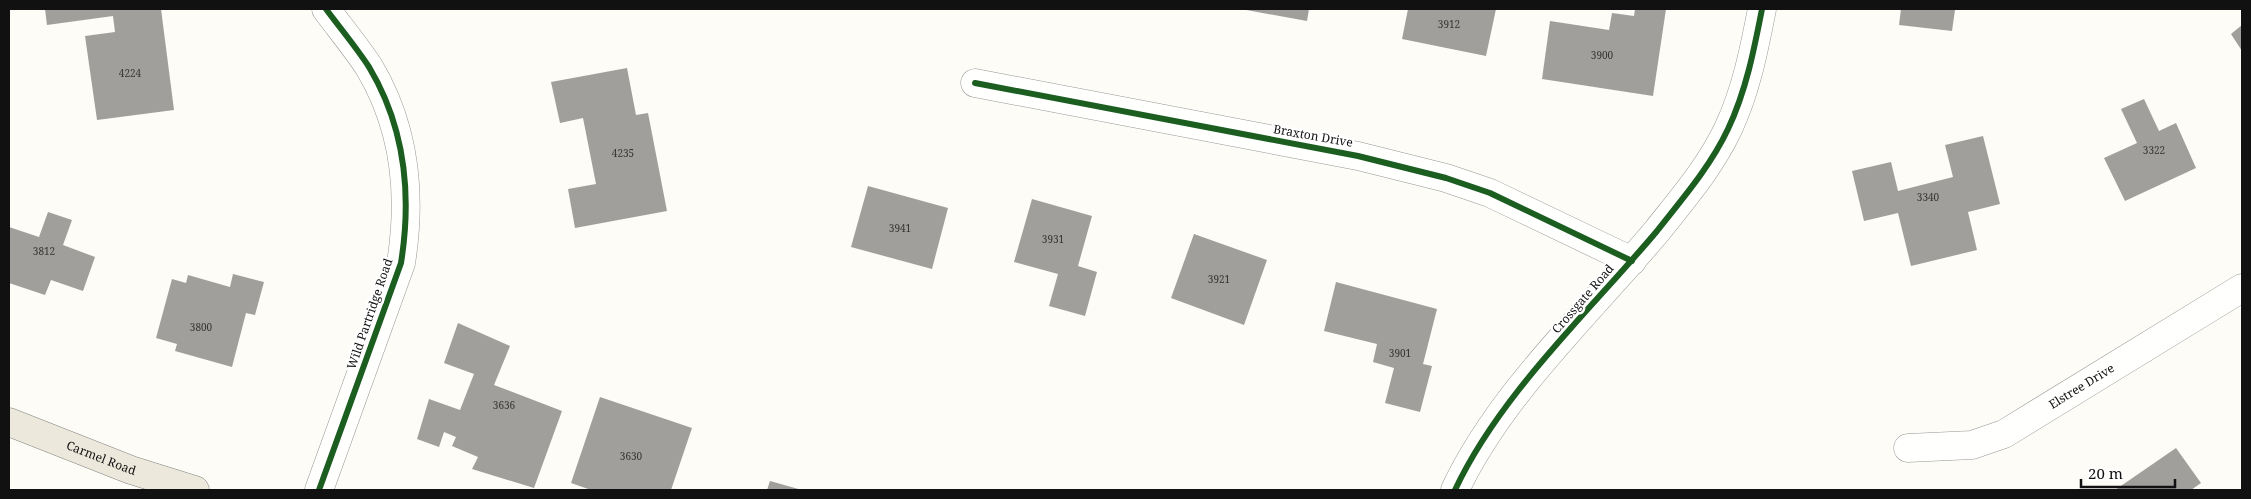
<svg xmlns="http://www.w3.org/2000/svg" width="2251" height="499" viewBox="0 0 2251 499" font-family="'Noto Serif',serif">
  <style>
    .building { fill: #a19f9c }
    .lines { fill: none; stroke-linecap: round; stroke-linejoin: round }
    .minor-casing { stroke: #979795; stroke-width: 29 }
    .major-casing { stroke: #858482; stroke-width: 29 }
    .minor { stroke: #fffffe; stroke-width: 28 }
    .major { stroke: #ece9dc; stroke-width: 28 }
    .cycleway-casing { stroke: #fff; stroke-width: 9 }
    .cycleway { stroke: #1b5e20; stroke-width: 6 }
    .labels { text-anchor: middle; stroke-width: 5; stroke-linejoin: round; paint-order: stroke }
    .number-label { font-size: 10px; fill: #353434 }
    .street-label { font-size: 12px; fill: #111; stroke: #fff }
  </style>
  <rect width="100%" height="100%" fill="#fdfcf7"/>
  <path class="building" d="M 45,9 L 161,9 L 174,110 L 97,120 L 85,36 L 115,32 L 113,16 L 47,25 Z
    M 1241,9 L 1309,9 L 1307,21 Z
    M 1408,9 L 1496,9 L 1486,56 L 1402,39 Z
    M 1635,9 L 1666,9 L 1653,96 L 1542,79 L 1550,21 L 1609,30 L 1612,13 L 1634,16 Z
    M 1901,9 L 1955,10 L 1952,31 L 1899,25 Z
    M 2242,25 L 2242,51 L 2231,34 Z
    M 627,68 L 636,115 L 648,113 L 667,211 L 575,228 L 568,189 L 596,184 L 583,118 L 560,123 L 551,82 Z
    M 2144,99 L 2159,131 L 2176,123 L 2196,168 L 2125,201 L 2104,158 L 2137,143 L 2121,109 Z
    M 1983,136 L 2000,204 L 1968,212 L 1977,250 L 1911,266 L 1898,213 L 1864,221 L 1852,171 L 1891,162 L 1898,191 L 1953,177 L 1945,145 Z
    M 868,186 L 948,208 L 932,269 L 851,247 Z
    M 1032,199 L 1092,216 L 1078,266 L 1097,272 L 1085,316 L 1049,306 L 1058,274 L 1014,262 Z
    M 48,212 L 72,220 L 63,245 L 95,257 L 83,291 L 51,280 L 45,295 L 9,283 L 9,227 L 39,237 Z
    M 1194,234 L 1267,260 L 1244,325 L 1171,298 Z
    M 233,274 L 264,282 L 255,315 L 246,313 L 232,367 L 175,351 L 177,344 L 156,338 L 172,279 L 186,283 L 188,275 L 230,287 Z
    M 1336,282 L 1437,309 L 1423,364 L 1432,366 L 1420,412 L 1385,403 L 1394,368 L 1373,362 L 1377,344 L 1324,331 Z
    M 458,323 L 510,346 L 494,385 L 562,411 L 534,488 L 472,469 L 478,457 L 452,446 L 456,437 L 444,432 L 439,447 L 417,439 L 429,399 L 460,410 L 474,374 L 444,363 Z
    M 600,397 L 692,428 L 671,490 L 591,490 L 571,483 Z
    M 2176,448 L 2201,483 L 2191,490 L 2115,490 Z
    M 770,481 L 802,490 L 767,490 Z"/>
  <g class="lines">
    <defs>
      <g id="minor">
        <path d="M 975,83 L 1358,156 L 1446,178 L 1490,193 L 1632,261"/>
        <path id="s1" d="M 1908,448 L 1972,445 L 2004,434 L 2242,288"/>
        <path d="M 319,490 L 401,263 C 412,194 405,127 369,67 C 356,47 340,28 326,9"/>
        <path d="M 1455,490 C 1500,394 1589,312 1657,231 C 1683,198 1710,167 1728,129 C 1746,91 1754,50 1762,9"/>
      </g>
      <g id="major">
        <path id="s2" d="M 9,422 L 131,470 L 195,490"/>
      </g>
    </defs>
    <use href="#minor" class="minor-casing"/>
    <use href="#major" class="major-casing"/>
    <use href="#minor" class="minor"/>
    <use href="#major" class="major"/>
    <defs>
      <path id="cycleway" d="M 975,83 L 1358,156 L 1446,178 L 1490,193 L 1632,261
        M 319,490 L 401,263 C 412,194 405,127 369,67 C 356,47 340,28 326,9
        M 1455,490 C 1500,394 1589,312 1657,231 C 1683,198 1710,167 1728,129 C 1746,91 1754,50 1762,9"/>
    </defs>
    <use href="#cycleway" class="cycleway-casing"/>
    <use href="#cycleway" class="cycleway"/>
  </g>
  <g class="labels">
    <g class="number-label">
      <text x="1449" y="28">3912</text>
      <text x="1602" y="59">3900</text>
      <text x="130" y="77">4224</text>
      <text x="2154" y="154">3322</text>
      <text x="623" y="157">4235</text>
      <text x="1928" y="201">3340</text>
      <text x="900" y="232">3941</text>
      <text x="1053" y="243">3931</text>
      <text x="44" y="255">3812</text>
      <text x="1219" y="283">3921</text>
      <text x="201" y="331">3800</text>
      <text x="1400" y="357">3901</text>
      <text x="504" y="409">3636</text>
      <text x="631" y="460">3630</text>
    </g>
    <g class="street-label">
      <text transform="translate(1313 136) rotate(10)" y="4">Braxton Drive</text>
      <text transform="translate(1583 299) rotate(-49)" y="4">Crossgate Road</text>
      <text transform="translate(370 314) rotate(-71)" y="4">Wild Partridge Road</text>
      <text dy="4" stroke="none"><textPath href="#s1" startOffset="189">Elstree Drive</textPath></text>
      <text dy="4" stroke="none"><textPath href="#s2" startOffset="99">Carmel Road</textPath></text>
    </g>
  </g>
  <rect width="2251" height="499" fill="none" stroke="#111111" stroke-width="20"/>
  <path d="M2081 479v8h94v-8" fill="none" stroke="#111111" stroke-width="2.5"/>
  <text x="2088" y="479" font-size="15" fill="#111111" stroke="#ffffff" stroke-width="4" paint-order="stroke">20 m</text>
</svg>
